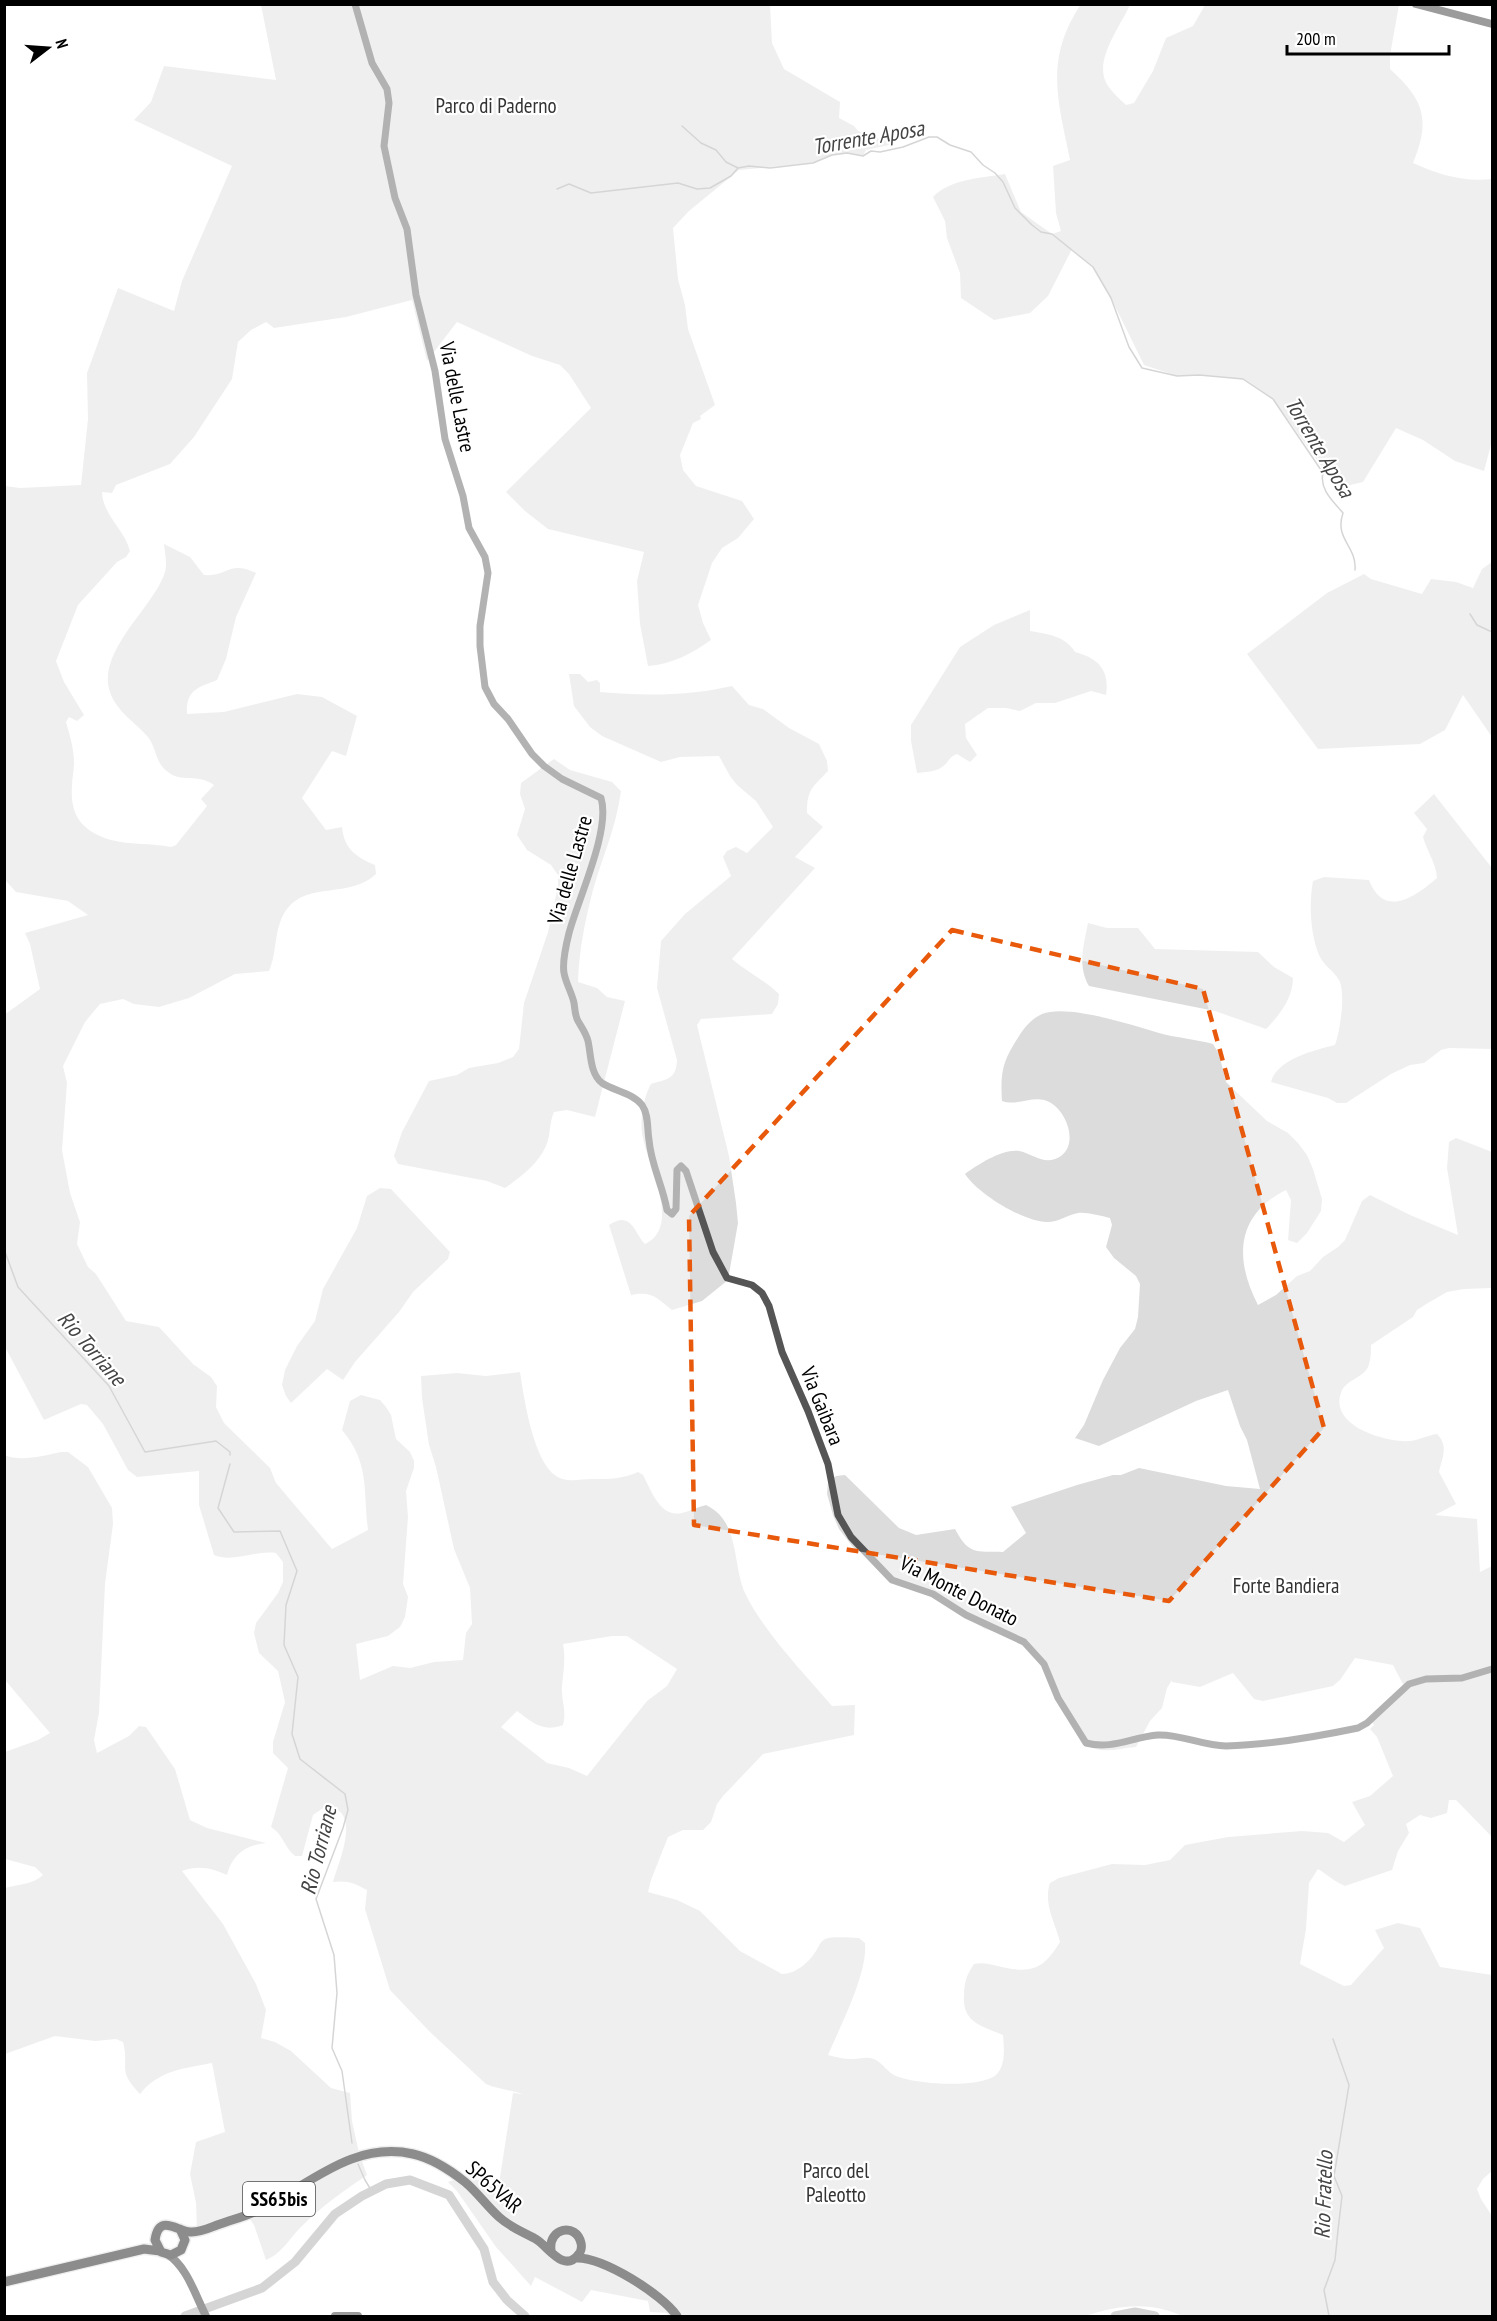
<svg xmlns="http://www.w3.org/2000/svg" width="1497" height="2321" viewBox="0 0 1497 2321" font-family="'PT Sans Narrow',sans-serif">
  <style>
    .green { fill: #dcdcdc; fill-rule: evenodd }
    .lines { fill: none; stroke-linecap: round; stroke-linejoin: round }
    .stream { stroke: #a3a3a3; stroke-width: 1.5 }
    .river { stroke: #a3a3a3; stroke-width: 9 }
    .primary-casing { stroke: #dbdbdb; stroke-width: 12 }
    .tertiary { stroke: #555; stroke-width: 7 }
    .secondary { stroke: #222; stroke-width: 8 }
    .primary { stroke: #000; stroke-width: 9 }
    .marked { fill: none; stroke: #e8590c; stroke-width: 4.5; stroke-dasharray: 12 8; stroke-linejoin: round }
    .labels { text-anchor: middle; stroke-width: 4.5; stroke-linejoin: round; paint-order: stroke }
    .shield { fill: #fff; stroke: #4c4c4c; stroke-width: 1.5 }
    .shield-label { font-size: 20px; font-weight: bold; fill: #000 }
    .park-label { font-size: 21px; fill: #333; stroke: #fff }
    .street-label { font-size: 21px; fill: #000; stroke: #fff }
    .water-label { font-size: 22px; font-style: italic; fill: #444; stroke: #fff }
  </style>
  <rect width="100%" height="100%" fill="#fff"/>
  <path class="green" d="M 1081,4 L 1130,5 C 1121,25 1096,57 1105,80 C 1108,89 1119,98 1126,105 L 1134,103 L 1153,71 L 1166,38 L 1193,26 L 1205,5 L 1399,5 L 1390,55 L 1390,69 C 1424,100 1431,119 1413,163 C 1440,175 1463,182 1492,179 L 1492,441 L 1484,471 L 1455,461 L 1423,440 L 1396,428 L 1363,482 L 1337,488 L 1273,399 L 1242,379 L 1199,375 L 1177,376 L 1144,365 L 1111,298 L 1093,267 L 1072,249 L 1048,296 L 1030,313 L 994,320 L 961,298 L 960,273 L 947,238 L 945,221 L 933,197 C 950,179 981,178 1005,174 L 1021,212 L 1052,234 L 1061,231 L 1056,213 L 1053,166 L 1070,160 C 1058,100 1044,60 1081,4 Z
    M 261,5 L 770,5 L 772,43 L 784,69 L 840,102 L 839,118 L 854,126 L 858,131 L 894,144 L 866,150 L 863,156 L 847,153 L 829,156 L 813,163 L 739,170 L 689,211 L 673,228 L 678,279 L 685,305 L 688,329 L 715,405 L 700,416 L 701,419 L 693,423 L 680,455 L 683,470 L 696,486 L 742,501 L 754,519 L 738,538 L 722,548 L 712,563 L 698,605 L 703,623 L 711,640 C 691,654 673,664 648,666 L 640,624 L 637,581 L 644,552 L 548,529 L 525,511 L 506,492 L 591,408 L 569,374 L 560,365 L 532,356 L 457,322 L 427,361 L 412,300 L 346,317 L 274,328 L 266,322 L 251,330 L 238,342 L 232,379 L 194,437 L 170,464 L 116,485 L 112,493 L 102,492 C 103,516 124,528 130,551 L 126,557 L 117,562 L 78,605 L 56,661 L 64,682 L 84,715 L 77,721 L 69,717 L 66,722 C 70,736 74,749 74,763 C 74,771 72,778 72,786 C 70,816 82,831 111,840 C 130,845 151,843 171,847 L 176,845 L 207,806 L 201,799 L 214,785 C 198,773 181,783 168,772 C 155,763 157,749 148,737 C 136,723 116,711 110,692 C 96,653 152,608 164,575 C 168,565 165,554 164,544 L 190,557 L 204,575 C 229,577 228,560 256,573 L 236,617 L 226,659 L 217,680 C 197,688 186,690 187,714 L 224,712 L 297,694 L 322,697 L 357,716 L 346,756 L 332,751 L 302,798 L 326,830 L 342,827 C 344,849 356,857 375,865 L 376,874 C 350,899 308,881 287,909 C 273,928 278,951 269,971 L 235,974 L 189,998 L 159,1007 L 134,1004 L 123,999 L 100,1004 L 85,1022 L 63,1066 L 67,1083 L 62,1150 L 70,1193 L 80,1222 L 77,1244 L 88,1267 L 96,1274 L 126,1321 L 159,1327 L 193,1364 L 211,1377 L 217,1386 L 216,1407 L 224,1423 L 270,1468 L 276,1483 L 332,1549 L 368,1530 C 363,1490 370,1463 342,1430 L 350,1401 L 361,1395 L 380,1400 L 386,1407 L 391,1415 L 396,1439 L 410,1452 L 414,1461 L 414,1468 L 406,1491 L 408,1517 L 403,1584 L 408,1597 L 405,1617 L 400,1627 L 388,1636 L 356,1644 L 360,1680 L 393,1666 L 410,1668 L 434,1662 L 463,1660 L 466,1633 L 472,1624 L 470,1588 L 454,1549 L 436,1467 L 429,1445 L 422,1398 L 421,1376 L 457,1373 L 486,1376 L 520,1372 C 524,1398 533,1461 556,1476 C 566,1483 580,1479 592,1479 C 609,1479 623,1479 638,1472 L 643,1475 C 651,1490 660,1518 682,1513 C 690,1511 698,1507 706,1505 C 740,1521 732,1563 745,1593 C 763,1631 804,1673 832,1706 L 855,1705 L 854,1735 L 763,1754 L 723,1796 L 717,1804 L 711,1822 L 703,1830 L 683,1830 L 668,1837 L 651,1880 L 648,1892 L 677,1900 L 700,1911 L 740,1951 L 782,1974 C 796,1974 809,1962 816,1951 C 819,1946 820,1942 825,1939 C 834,1936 850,1938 859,1938 L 865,1943 C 868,1973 840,2027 828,2055 C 836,2057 843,2059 851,2059 C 859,2059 866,2056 874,2059 C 883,2063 888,2073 896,2076 C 915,2084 979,2089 996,2075 C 1006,2066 1004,2047 1003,2035 C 982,2026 962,2023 964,1995 C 964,1983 967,1974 974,1964 C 984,1962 992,1965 1002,1967 C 1033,1974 1044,1968 1060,1942 C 1055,1922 1043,1904 1050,1883 L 1059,1878 L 1112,1864 L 1145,1865 L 1170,1860 L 1185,1845 L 1228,1837 L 1302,1831 L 1328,1833 L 1344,1842 L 1365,1825 L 1352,1802 L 1370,1796 L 1393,1776 L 1377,1737 L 1370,1729 L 1374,1725 L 1372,1722 L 1406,1690 L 1393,1665 L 1355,1658 L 1340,1680 L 1333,1686 L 1263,1701 L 1254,1699 L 1233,1673 L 1200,1687 L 1172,1682 L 1172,1680 L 1167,1688 L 1162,1708 L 1150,1721 L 1136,1747 C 1119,1748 1102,1755 1087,1745 L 1034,1651 L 1006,1635 L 985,1629 L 955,1611 L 938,1597 L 897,1585 L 886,1578 L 874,1561 L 853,1547 L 839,1529 L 833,1515 L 827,1494 L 828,1482 L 836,1476 L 845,1475 L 899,1528 L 916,1535 L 955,1529 C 969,1555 975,1551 1003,1552 L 1026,1533 L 1011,1507 L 1077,1485 L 1113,1475 L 1121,1475 L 1139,1468 L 1226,1486 L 1260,1489 L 1247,1440 L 1240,1426 L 1228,1390 L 1196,1401 L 1099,1446 L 1075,1438 L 1084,1425 L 1103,1380 L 1120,1348 L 1135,1329 L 1138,1317 L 1140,1284 L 1136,1276 L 1114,1258 L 1106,1247 L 1112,1225 L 1110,1218 C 1101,1216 1087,1212 1078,1213 C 1067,1215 1059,1222 1047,1222 C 1024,1222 978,1194 965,1174 C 979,1164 1002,1149 1019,1151 C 1031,1153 1042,1164 1055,1159 C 1080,1150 1069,1114 1051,1103 C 1035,1093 1018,1107 1002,1101 C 1000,1071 1003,1061 1019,1036 C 1025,1027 1031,1019 1042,1014 C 1068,1004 1132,1025 1159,1033 C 1177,1038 1195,1039 1213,1044 L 1219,1054 L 1226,1082 L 1267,1121 L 1288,1133 L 1298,1143 L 1307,1155 L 1313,1169 L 1322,1199 L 1321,1211 L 1307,1233 L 1297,1243 L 1288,1240 L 1291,1200 L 1286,1190 C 1236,1215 1234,1259 1258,1305 L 1276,1295 L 1297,1276 L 1310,1271 L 1323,1257 L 1338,1247 L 1345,1240 L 1362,1201 L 1370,1195 L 1410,1215 L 1458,1235 L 1447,1168 L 1449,1142 L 1456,1138 L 1492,1152 L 1492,1288 L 1464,1289 L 1447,1292 L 1428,1303 L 1417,1310 L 1413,1317 L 1371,1345 C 1371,1351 1371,1358 1369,1364 C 1366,1378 1345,1379 1341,1393 C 1329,1426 1386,1443 1410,1441 C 1419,1440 1428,1435 1437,1434 C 1449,1446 1442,1458 1439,1472 L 1456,1504 L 1435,1515 L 1477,1519 L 1480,1572 L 1492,1566 L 1492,1837 L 1456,1800 L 1449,1800 L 1447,1813 L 1431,1818 L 1420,1815 L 1406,1824 L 1409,1833 L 1398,1851 L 1392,1870 L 1345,1886 C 1335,1882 1328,1875 1318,1869 L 1309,1883 L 1306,1929 L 1300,1964 L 1344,1986 L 1351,1985 L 1384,1948 L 1375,1930 L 1398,1923 L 1420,1928 L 1440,1967 L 1492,1975 L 1492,2171 L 1483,2179 L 1477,2189 L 1481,2199 L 1492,2216 L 1492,2316 L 1183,2316 C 1148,2301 1119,2305 1085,2316 L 676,2316 L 670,2313 L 650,2312 L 648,2301 L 591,2290 L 582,2302 L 535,2277 L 531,2286 L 496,2247 L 457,2191 L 448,2182 L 462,2177 L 499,2184 L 513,2093 L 523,2094 C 511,2090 497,2089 486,2084 L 430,2032 L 390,1990 L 365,1909 L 367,1890 C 355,1883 347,1880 333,1882 C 338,1864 356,1824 339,1811 C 336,1808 330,1807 326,1806 L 313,1815 L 302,1856 L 295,1856 C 284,1847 283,1834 271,1827 L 288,1768 L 273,1753 L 273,1742 L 285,1702 L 278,1671 L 259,1653 L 254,1633 L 256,1623 L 278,1593 L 283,1582 L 283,1562 L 276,1553 C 256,1550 233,1563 214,1555 L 199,1505 L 199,1471 L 137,1477 L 128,1470 L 103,1424 L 87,1405 L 81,1404 L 44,1420 L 5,1347 L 4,1015 L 40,989 L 30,944 L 25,933 L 88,915 L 68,901 L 16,892 L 5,880 L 5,486 L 20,488 L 81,485 L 88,419 L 87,373 L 118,288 L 174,311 L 182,281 L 232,166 L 134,120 L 151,102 L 164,66 L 276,80 ZM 612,1636 L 627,1636 L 677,1669 L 667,1686 L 647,1701 L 587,1776 L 569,1768 L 547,1763 L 501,1727 L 517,1711 C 532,1722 543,1733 563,1725 C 567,1711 561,1700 562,1687 C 563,1672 566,1660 563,1644 Z
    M 1492,562 L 1492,737 L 1463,695 L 1445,730 L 1420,744 L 1318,749 L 1247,654 L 1327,593 L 1364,574 L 1371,579 L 1422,594 L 1431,579 L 1456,582 L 1473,588 L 1482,569 Z
    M 1030,610 L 1030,631 C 1047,634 1066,636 1075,652 C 1098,658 1110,670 1106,695 L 1091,691 L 1055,703 L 1036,703 L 1020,711 L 1006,708 L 988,708 L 965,724 L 966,738 L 977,755 L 970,762 L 957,754 C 948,757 949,763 942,767 C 935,772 926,772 917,773 L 911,741 L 911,725 L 960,647 L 994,625 Z
    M 569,674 L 580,674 L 588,682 L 597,680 L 600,683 L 600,692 C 645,696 688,696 732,686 L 749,705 L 763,709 L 789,728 L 819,744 L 827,761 L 828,771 C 813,787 807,789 807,813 L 823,827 L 795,857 L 815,868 L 732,959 C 747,972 765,980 779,994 L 778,1004 L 772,1014 L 701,1019 L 697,1025 L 729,1156 L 736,1203 L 738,1223 L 728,1280 L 702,1301 L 672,1310 C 656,1298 653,1291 631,1295 L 609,1225 C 631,1210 634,1232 645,1244 C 682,1227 648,1165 643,1138 C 639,1122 643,1098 651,1084 C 668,1079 676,1079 677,1060 L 657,988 L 661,941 L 685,914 L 731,876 L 723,857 L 727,851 L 736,847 L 747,853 L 773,827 L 756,801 L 737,785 L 730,776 L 719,756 L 680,757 L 661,762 L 602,736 L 590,727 L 574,706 Z
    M 554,759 L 570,770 L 612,782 L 621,791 C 616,828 603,855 593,890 C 585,921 579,950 578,982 L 597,988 L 607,997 L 625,1001 L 595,1117 L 567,1110 L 554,1112 C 549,1123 551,1135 546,1146 C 538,1164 521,1177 505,1188 L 487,1181 L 398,1164 L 394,1156 L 402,1132 L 429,1081 L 457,1075 L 469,1068 L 498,1063 L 513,1057 L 519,1049 L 524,1003 L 548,932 L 558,886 L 558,875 L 551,865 L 527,850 L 517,835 L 525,809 L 520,794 L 521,783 Z
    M 1434,794 L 1492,868 L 1492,1049 L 1449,1048 L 1441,1050 L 1424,1063 L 1410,1065 L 1391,1074 L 1346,1103 L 1337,1103 L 1328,1098 L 1271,1082 C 1277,1059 1315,1050 1335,1045 C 1340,1031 1346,994 1339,980 C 1334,971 1323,965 1319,955 C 1310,933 1309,903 1313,881 L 1324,877 L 1369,880 C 1384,919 1415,897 1437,878 C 1436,863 1427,851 1423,837 L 1427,829 L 1414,813 Z
    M 1088,923 L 1107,928 L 1138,928 L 1155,949 L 1258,952 L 1274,967 L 1293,978 C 1293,998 1279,1016 1266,1029 L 1215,1011 L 1089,986 C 1077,966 1084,944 1088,923 Z
    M 380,1188 L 391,1189 L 450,1252 L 448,1259 L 413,1292 L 399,1312 L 355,1362 L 343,1380 L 327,1369 L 291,1403 L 286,1396 L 282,1385 L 285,1370 L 297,1346 L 315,1321 L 323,1289 L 357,1228 L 367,1196 Z
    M 61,1452 L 68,1452 L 88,1467 L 112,1508 L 113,1524 L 105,1584 L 99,1713 L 94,1740 L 97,1753 L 129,1736 L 139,1726 L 146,1727 L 175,1769 L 190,1820 L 207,1828 L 266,1843 C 245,1845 232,1855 227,1875 C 211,1868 199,1865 182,1871 L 223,1924 L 256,1984 L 266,2010 L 261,2038 L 275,2042 L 291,2051 L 331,2088 L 350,2093 L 352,2121 L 359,2153 L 367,2175 C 345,2190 322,2206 303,2225 C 290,2237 283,2253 266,2260 L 254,2225 L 247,2215 L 197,2231 L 196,2203 L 190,2174 L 196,2142 L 225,2132 L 212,2063 C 183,2069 159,2070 140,2094 C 116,2069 130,2069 123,2042 L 116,2039 L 95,2041 L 55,2036 L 5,2054 L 5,1888 C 18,1884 32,1885 43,1875 L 35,1867 L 5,1859 L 5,1752 L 38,1740 L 50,1733 L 5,1680 L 4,1455 C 22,1462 42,1456 61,1452 Z"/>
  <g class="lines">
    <path class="stream" d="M 682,126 L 701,143 L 716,150 L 726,162 L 738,168
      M 557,189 L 569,184 L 591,193 L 678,183 L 697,189 L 710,188 L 731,176 L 738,168 L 749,166 L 770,168 L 813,163 L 832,155 L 847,153 L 863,156 L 871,151 L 880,152 L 903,147 L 929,137 L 937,137 L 950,145 L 971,152 L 983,165 L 995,173 L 1003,182 L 1015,208 L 1032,225 L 1041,232 L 1052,234 L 1093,267 L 1111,298 L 1129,347 L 1142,368 L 1177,376 L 1199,375 L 1243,379 L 1273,399 L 1323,473 C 1319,490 1334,502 1343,513 C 1334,539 1357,546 1355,570
      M 1470,614 L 1477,625 L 1492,632
      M 4,1249 L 18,1287 L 109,1386 L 145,1452 L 216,1441 L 230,1452 L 230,1455
      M 230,1464 L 218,1508 L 234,1532 L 280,1531 L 297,1571 L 286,1605 L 284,1645 L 298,1677 L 292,1734 L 300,1759 L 345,1794 L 348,1810 L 343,1828 L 316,1899 L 334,1955 L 337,1993 L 332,2048 L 342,2071 L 352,2143
      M 358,2164 L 365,2180 L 371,2190
      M 1329,2316 L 1324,2290 L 1335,2260 L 1338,2230 L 1342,2196 L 1334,2176 L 1349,2085 L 1333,2039"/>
    <path class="river" d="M 185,2316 L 262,2288 L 295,2262 L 335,2214 L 362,2196 L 386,2184 L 410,2180 L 449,2195 L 484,2249 L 493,2282 L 507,2300 L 525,2316
      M 1115,2316 L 1135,2312 L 1155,2316"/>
    <defs>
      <path id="primary" d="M 180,2229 L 185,2240 L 181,2250 L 171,2255 L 161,2252 L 155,2240 C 159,2213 177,2231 190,2232 C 200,2233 211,2227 220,2224 C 234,2219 250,2215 263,2208 C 311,2183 354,2141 413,2154 C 431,2158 450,2170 465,2182 C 477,2192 487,2206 499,2217 C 510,2227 521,2231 534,2238 C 547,2244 563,2274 578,2255 C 581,2252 582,2247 581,2243 C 576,2222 548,2228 551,2250
        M 576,2258 C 603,2257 662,2294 677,2316
        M 4,2282 L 144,2249 L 160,2251"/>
    </defs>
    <use href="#primary" class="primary-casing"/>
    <path class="tertiary" d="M 355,4 L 372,63 L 387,89 L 389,103 L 384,146 L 395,198 L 407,229 L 416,295 L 435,371 L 445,439 L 463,496 L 469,528 L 485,557 L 488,573 L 480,626 L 480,646 L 485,687 L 494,704 L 508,719 L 532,754 L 544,766 L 562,779 L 601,798 C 611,830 578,899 569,933 C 566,945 562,961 564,973 C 566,984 572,993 574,1003 C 575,1009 575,1016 578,1021 C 582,1028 586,1033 588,1041 C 591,1054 590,1074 602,1083 C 614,1091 633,1093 642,1105 C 649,1115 647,1129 649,1140 C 651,1165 663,1186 667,1210 L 672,1214 L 676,1209 L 677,1170 L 681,1166 L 686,1171 L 713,1252 L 727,1278 L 752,1285 L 762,1293 L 769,1306 L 782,1352 L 808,1411 L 828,1464 L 838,1515 L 851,1537 L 892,1580 L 933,1594 L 966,1615 L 1024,1642 L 1044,1664 L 1058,1698 L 1086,1743 C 1112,1750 1132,1737 1158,1735 C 1181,1734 1203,1746 1226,1746 C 1269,1745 1315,1737 1358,1728 L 1367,1723 L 1409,1684 L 1426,1679 L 1462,1678 L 1492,1669"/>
    <path class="secondary" d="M 1416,4 L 1492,24
      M 167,2254 C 187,2266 196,2297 206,2316
      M 335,2316 L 358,2316"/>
    <use href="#primary" class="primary"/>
  </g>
  <path d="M0 0H1497V2321H0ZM 952,930 L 1203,989 L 1324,1428 L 1169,1601 L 694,1525 L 689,1216 Z" fill="#fff" fill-opacity=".55" fill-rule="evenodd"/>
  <path class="marked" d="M 952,930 L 1203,989 L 1324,1428 L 1169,1601 L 694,1525 L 689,1216 Z"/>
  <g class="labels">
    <rect class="shield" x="243" y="2182" width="72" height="34" rx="4.5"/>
    <g class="shield-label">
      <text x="279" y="2206">SS65bis</text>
    </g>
    <g class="park-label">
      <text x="496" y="113">Parco di Paderno</text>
      <text x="1286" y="1593">Forte Bandiera</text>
      <text x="836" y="2178">Parco del<tspan x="836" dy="24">Paleotto</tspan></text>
    </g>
    <g class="street-label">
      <text transform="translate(457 397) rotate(79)" y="7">Via delle Lastre</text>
      <text transform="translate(570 870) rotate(-74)" y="7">Via delle Lastre</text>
      <text transform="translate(822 1406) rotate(68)" y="7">Via Gaibara</text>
      <text transform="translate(959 1591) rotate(27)" y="7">Via Monte Donato</text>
      <text transform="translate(494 2187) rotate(41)" y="7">SP65VAR</text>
    </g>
    <g class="water-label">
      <text transform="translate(868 137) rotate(-10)" y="8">Torrente Aposa</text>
      <text transform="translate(1320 447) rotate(59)" y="8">Torrente Aposa</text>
      <text transform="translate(92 1348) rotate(49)" y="8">Rio Torriane</text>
      <text transform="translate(318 1850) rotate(-76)" y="8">Rio Torriane</text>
      <text transform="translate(1323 2195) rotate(-88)" y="8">Rio Fratello</text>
    </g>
  </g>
  <rect width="1497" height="2321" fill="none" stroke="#000000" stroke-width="12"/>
  <g transform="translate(48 48) rotate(73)" stroke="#ffffff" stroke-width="4.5" paint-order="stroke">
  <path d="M0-4.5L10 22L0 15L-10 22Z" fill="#000000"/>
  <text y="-9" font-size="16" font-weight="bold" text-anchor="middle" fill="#000000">N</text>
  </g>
  <path d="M1287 45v9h162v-9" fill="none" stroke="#000000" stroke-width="3"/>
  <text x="1296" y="45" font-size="18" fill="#000000" stroke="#ffffff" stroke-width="4.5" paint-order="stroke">200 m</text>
</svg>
